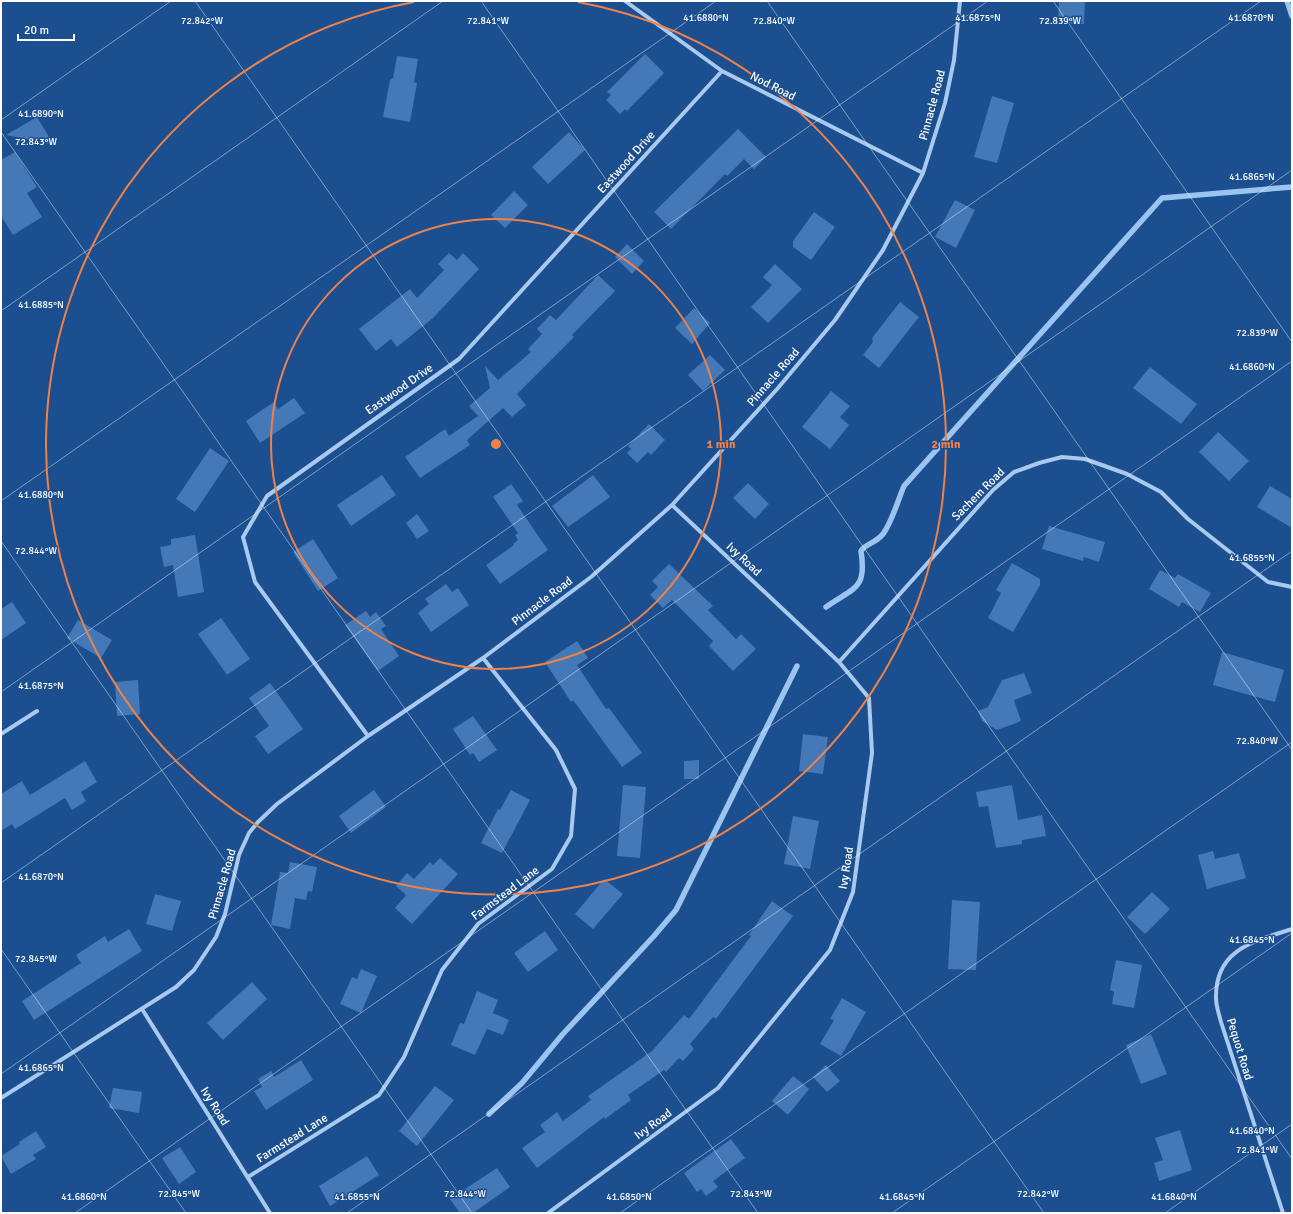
<svg xmlns="http://www.w3.org/2000/svg" width="1293" height="1214" viewBox="0 0 1293 1214" font-family="Signika,sans-serif">
  <style>
    .lines { fill: none; stroke-linecap: round; stroke-linejoin: round }
    .stream { stroke: #9cc4f0; stroke-width: 5.5 }
    .building { fill: #4478b7 }
    .minor { stroke: #a9c9ee; stroke-width: 4 }
    .ticks { fill: none; stroke: #fff; stroke-width: 1; stroke-opacity: 0.45 }
    .ring { fill: none; stroke: #ee8249; stroke-width: 2 }
    .labels { text-anchor: middle; stroke-width: 3; stroke-linejoin: round; paint-order: stroke }
    .street-label { font-size: 12px; fill: #fff; stroke: #1b4f8f }
    .ticks-label { font-size: 10px; text-anchor: middle; fill: #fff; stroke: #1b4f8f; stroke-width: 3; stroke-linejoin: round; paint-order: stroke }
    .centre { fill: #ee8249; stroke: #1b4f8f; stroke-width: 2 }
    .ring-label { font-size: 12px; text-anchor: middle; font-weight: bold; fill: #ee8249; stroke: #1b4f8f; stroke-width: 3; stroke-linejoin: round; paint-order: stroke }
  </style>
  <rect width="100%" height="100%" fill="#1b4f8f"/>
  <g class="lines">
    <path class="stream" d="M 1287,1 L 1292,16
      M 826,607 C 854,587 867,590 861,551 C 865,544 876,543 883,534 C 892,522 898,500 904,486 L 1162,198 L 1292,187
      M 489,1114 L 522,1083 L 562,1035 L 654,936 L 676,910 L 797,666"/>
  </g>
  <path class="building" d="M 1059,1 L 1085,1 L 1084,24 L 1058,23 Z
    M 645,54 L 664,73 L 627,111 L 625,109 L 620,114 L 606,100 L 611,95 L 607,92 Z
    M 397,56 L 418,59 L 414,82 L 417,83 L 410,122 L 383,117 L 390,80 L 393,78 Z
    M 992,96 L 1014,103 L 997,163 L 974,157 Z
    M 37,117 L 54,145 L 6,135 Z
    M 738,129 L 766,157 L 754,169 L 744,159 L 727,176 L 725,174 L 671,229 L 654,212 Z
    M 569,132 L 585,150 L 548,184 L 532,167 Z
    M 15,152 L 37,187 L 27,193 L 42,217 L 13,235 L 1,216 L 1,160 Z
    M 514,191 L 528,205 L 505,228 L 491,215 Z
    M 955,200 L 975,210 L 956,248 L 935,237 Z
    M 814,212 L 835,227 L 811,260 L 793,247 L 793,241 Z
    M 627,244 L 644,261 L 632,274 L 615,257 Z
    M 449,253 L 457,260 L 463,253 L 479,269 L 433,318 L 397,347 L 391,339 L 376,351 L 359,329 L 410,289 L 417,298 L 444,270 L 438,264 Z
    M 775,264 L 802,289 L 768,323 L 751,307 L 772,285 L 763,277 Z
    M 598,275 L 615,291 L 572,335 L 574,337 L 517,394 L 526,405 L 512,417 L 503,408 L 467,440 L 470,445 L 420,478 L 405,457 L 445,429 L 449,436 L 478,416 L 469,406 L 490,388 L 485,366 L 498,380 L 531,352 L 528,349 L 542,334 L 537,329 L 550,315 L 556,320 Z
    M 900,302 L 919,317 L 879,368 L 863,355 L 873,342 L 872,338 Z
    M 694,308 L 710,323 L 692,344 L 675,328 Z
    M 710,355 L 725,370 L 703,391 L 688,375 Z
    M 1150,367 L 1197,404 L 1181,424 L 1133,388 Z
    M 831,391 L 850,406 L 840,417 L 849,425 L 830,449 L 802,427 Z
    M 294,398 L 305,413 L 260,443 L 246,421 L 274,402 L 278,409 Z
    M 649,424 L 665,440 L 651,455 L 648,452 L 637,463 L 627,453 L 631,449 L 628,446 Z
    M 1218,432 L 1249,461 L 1229,481 L 1199,452 Z
    M 210,448 L 229,461 L 195,512 L 176,499 Z
    M 382,475 L 396,495 L 351,526 L 337,505 Z
    M 593,475 L 610,497 L 568,527 L 552,506 Z
    M 748,483 L 769,504 L 755,519 L 733,498 Z
    M 511,484 L 523,501 L 517,505 L 548,550 L 500,584 L 486,565 L 514,545 L 513,544 L 518,540 L 515,535 L 518,533 L 493,497 Z
    M 1270,486 L 1292,499 L 1292,528 L 1257,507 Z
    M 417,514 L 429,531 L 417,539 L 406,523 Z
    M 1049,526 L 1105,542 L 1099,562 L 1084,557 L 1083,561 L 1042,549 Z
    M 195,535 L 204,592 L 178,597 L 173,565 L 164,567 L 160,547 L 171,545 L 171,539 Z
    M 313,539 L 338,578 L 318,591 L 293,552 Z
    M 1012,563 L 1040,579 L 1040,585 L 1013,632 L 988,618 L 1001,593 L 996,590 Z
    M 669,564 L 713,606 L 708,610 L 736,639 L 741,634 L 756,649 L 733,671 L 709,646 L 713,641 L 672,600 L 663,608 L 650,595 L 658,587 L 652,581 Z
    M 1160,570 L 1175,578 L 1178,574 L 1211,593 L 1200,612 L 1182,602 L 1179,607 L 1149,589 Z
    M 446,584 L 452,592 L 458,588 L 469,605 L 431,632 L 418,613 L 429,604 L 425,599 Z
    M 12,602 L 26,623 L 1,640 L 1,609 Z
    M 366,611 L 370,617 L 376,612 L 386,626 L 381,629 L 399,656 L 378,671 L 345,625 Z
    M 221,618 L 250,659 L 227,675 L 198,634 Z
    M 78,620 L 112,640 L 101,658 L 67,638 Z
    M 577,641 L 588,658 L 577,665 L 606,709 L 609,708 L 642,753 L 622,767 L 573,700 L 571,702 L 545,662 Z
    M 1222,652 L 1284,670 L 1275,702 L 1213,685 Z
    M 1024,673 L 1032,693 L 1014,700 L 1021,721 L 997,730 L 982,721 L 978,711 L 988,707 L 1002,680 Z
    M 138,680 L 140,714 L 117,716 L 115,682 Z
    M 270,683 L 303,729 L 268,754 L 255,736 L 269,726 L 249,698 Z
    M 473,716 L 497,750 L 479,762 L 473,753 L 470,755 L 453,729 Z
    M 803,734 L 828,737 L 823,774 L 799,771 Z
    M 699,760 L 699,779 L 684,779 L 684,761 Z
    M 85,761 L 97,782 L 81,792 L 86,801 L 72,810 L 65,798 L 15,829 L 12,824 L 1,831 L 1,794 L 22,781 L 30,795 Z
    M 623,785 L 646,787 L 640,858 L 617,856 Z
    M 1012,785 L 1018,820 L 1042,815 L 1046,836 L 1022,840 L 1022,844 L 996,848 L 988,806 L 979,807 L 976,792 Z
    M 374,790 L 386,807 L 351,833 L 339,816 Z
    M 511,790 L 530,800 L 502,853 L 481,843 L 498,809 L 500,810 Z
    M 793,816 L 819,821 L 810,869 L 784,864 Z
    M 1213,851 L 1215,859 L 1239,853 L 1246,878 L 1207,889 L 1198,855 Z
    M 440,858 L 458,874 L 412,924 L 395,908 L 406,895 L 396,886 L 407,873 L 414,879 L 430,862 L 433,865 Z
    M 290,862 L 317,867 L 312,892 L 308,891 L 306,900 L 295,898 L 290,929 L 271,925 L 280,872 L 288,873 Z
    M 604,879 L 623,894 L 593,929 L 575,914 Z
    M 1152,892 L 1170,909 L 1145,934 L 1127,917 Z
    M 155,894 L 181,901 L 172,931 L 146,924 Z
    M 952,900 L 980,902 L 976,970 L 948,969 Z
    M 772,901 L 793,916 L 716,1019 L 713,1017 L 690,1044 L 694,1049 L 683,1061 L 679,1058 L 666,1072 L 664,1070 L 628,1095 L 631,1100 L 605,1119 L 604,1117 L 537,1168 L 522,1148 L 545,1132 L 540,1125 L 557,1112 L 563,1121 L 591,1100 L 588,1096 L 652,1051 L 684,1015 L 689,1019 L 751,936 L 749,935 Z
    M 129,929 L 142,951 L 34,1020 L 22,1001 L 81,963 L 76,955 L 105,936 L 108,942 Z
    M 545,931 L 558,950 L 528,972 L 514,953 Z
    M 1116,960 L 1142,965 L 1134,1008 L 1112,1004 L 1114,992 L 1110,990 Z
    M 361,969 L 377,976 L 361,1013 L 340,1004 L 352,977 L 357,979 Z
    M 252,982 L 267,999 L 223,1040 L 207,1023 Z
    M 477,991 L 498,1000 L 493,1013 L 509,1020 L 503,1035 L 487,1029 L 475,1055 L 451,1045 L 460,1023 L 464,1024 Z
    M 842,998 L 866,1012 L 841,1056 L 820,1044 L 834,1020 L 830,1019 Z
    M 1151,1034 L 1167,1074 L 1141,1084 L 1126,1045 Z
    M 301,1060 L 313,1080 L 266,1110 L 254,1091 L 262,1087 L 258,1079 L 271,1071 L 274,1077 Z
    M 826,1065 L 840,1081 L 827,1092 L 813,1077 Z
    M 793,1076 L 809,1089 L 788,1115 L 772,1101 Z
    M 435,1086 L 454,1100 L 417,1146 L 399,1131 Z
    M 113,1088 L 142,1092 L 139,1113 L 109,1108 Z
    M 1180,1130 L 1192,1170 L 1159,1181 L 1154,1163 L 1163,1160 L 1155,1138 Z
    M 36,1131 L 46,1147 L 33,1155 L 36,1159 L 11,1174 L 1,1156 L 20,1144 L 19,1142 Z
    M 731,1139 L 745,1158 L 713,1181 L 718,1187 L 706,1196 L 701,1189 L 697,1192 L 684,1173 Z
    M 180,1147 L 196,1172 L 179,1184 L 162,1158 Z
    M 367,1156 L 379,1175 L 330,1206 L 319,1186 Z
    M 497,1168 L 510,1187 L 473,1213 L 460,1213 L 450,1199 Z"/>
  <g class="lines">
    <path class="minor" d="M 625,1 L 722,71 L 923,173
      M 839,662 L 993,490 L 1014,472 L 1039,463 L 1062,457 L 1085,459 L 1127,474 L 1161,492 L 1188,519 L 1268,582 L 1292,587
      M 1,734 L 37,711
      M 368,736 L 255,582 L 243,537 L 267,496 L 459,359 L 722,71
      M 142,1009 L 270,1213
      M 1,1098 L 176,987 L 194,970 L 216,937 L 225,914 L 239,855 L 249,833 L 258,822 L 277,804 L 368,736 L 483,658 L 591,577 L 672,505 L 778,388 L 835,320 L 883,250 L 923,173 L 945,103 L 954,60 L 960,1
      M 248,1177 L 379,1095 L 404,1057 L 442,970 L 478,924 L 552,869 L 571,836 L 575,789 L 556,750 L 483,658
      M 548,1213 L 718,1088 L 830,950 L 853,892 L 872,753 L 869,698 L 839,662 L 672,505
      M 1283,1213 L 1221,1022 C 1219,1014 1216,1006 1216,998 C 1215,949 1255,941 1292,929"/>
  </g>
  <path class="ticks" d="M 195,1 L 1044,1213M 481,1 L 1292,1159M 767,1 L 1292,750M 1053,1 L 1292,342M 1,120 L 171,1M 1,132 L 758,1213M 1,311 L 443,1M 1,501 L 716,1M 1,541 L 472,1213M 1,692 L 988,1M 1,883 L 1261,1M 1,949 L 186,1213M 1,1074 L 1292,170M 75,1213 L 1292,361M 347,1213 L 1292,551M 620,1213 L 1292,742M 892,1213 L 1292,933M 1165,1213 L 1292,1124"/>
  <g class="ring">
    <circle cx="496" cy="444" r="225"/>
    <path d="M578 2A450 450 0 1 1 414 2"/>
  </g>
  <g class="labels">
    <g class="street-label">
      <text transform="translate(773 86) rotate(27)" y="4">Nod Road</text>
      <text transform="translate(932 105) rotate(-75)" y="4">Pinnacle Road</text>
      <text transform="translate(626 162) rotate(-48)" y="4">Eastwood Drive</text>
      <text transform="translate(773 377) rotate(-49)" y="4">Pinnacle Road</text>
      <text transform="translate(399 389) rotate(-35)" y="4">Eastwood Drive</text>
      <text transform="translate(978 494) rotate(-45)" y="4">Sachem Road</text>
      <text transform="translate(744 559) rotate(43)" y="4">Ivy Road</text>
      <text transform="translate(542 601) rotate(-37)" y="4">Pinnacle Road</text>
      <text transform="translate(846 868) rotate(-81)" y="4">Ivy Road</text>
      <text transform="translate(222 884) rotate(-74)" y="4">Pinnacle Road</text>
      <text transform="translate(505 893) rotate(-37)" y="4">Farmstead Lane</text>
      <text transform="translate(1240 1049) rotate(73)" y="4">Pequot Road</text>
      <text transform="translate(215 1106) rotate(58)" y="4">Ivy Road</text>
      <text transform="translate(653 1124) rotate(-36)" y="4">Ivy Road</text>
      <text transform="translate(292 1138) rotate(-32)" y="4">Farmstead Lane</text>
    </g>
  </g>
  <g class="ticks-label">
    <text x="1251" y="21">41.6870°N</text>
    <text x="706" y="21">41.6880°N</text>
    <text x="978" y="21">41.6875°N</text>
    <text x="202" y="24">72.842°W</text>
    <text x="488" y="24">72.841°W</text>
    <text x="774" y="24">72.840°W</text>
    <text x="1060" y="24">72.839°W</text>
    <text x="41" y="117">41.6890°N</text>
    <text x="36" y="145">72.843°W</text>
    <text x="1252" y="180">41.6865°N</text>
    <text x="41" y="308">41.6885°N</text>
    <text x="1257" y="336">72.839°W</text>
    <text x="1252" y="370">41.6860°N</text>
    <text x="41" y="498">41.6880°N</text>
    <text x="36" y="554">72.844°W</text>
    <text x="1252" y="561">41.6855°N</text>
    <text x="41" y="689">41.6875°N</text>
    <text x="1257" y="744">72.840°W</text>
    <text x="41" y="880">41.6870°N</text>
    <text x="1252" y="943">41.6845°N</text>
    <text x="36" y="962">72.845°W</text>
    <text x="41" y="1071">41.6865°N</text>
    <text x="1252" y="1134">41.6840°N</text>
    <text x="1257" y="1153">72.841°W</text>
    <text x="179" y="1197">72.845°W</text>
    <text x="465" y="1197">72.844°W</text>
    <text x="751" y="1197">72.843°W</text>
    <text x="1038" y="1197">72.842°W</text>
    <text x="84" y="1200">41.6860°N</text>
    <text x="357" y="1200">41.6855°N</text>
    <text x="629" y="1200">41.6850°N</text>
    <text x="902" y="1200">41.6845°N</text>
    <text x="1174" y="1200">41.6840°N</text>
  </g>
  <circle cx="496" cy="444" r="6" class="centre"/>
  <g class="ring-label">
    <text x="721" y="448">1 min</text>
    <text x="946" y="448">2 min</text>
  </g>
  <rect width="1293" height="1214" fill="none" stroke="#ffffff" stroke-width="4"/>
  <path d="M18 34v6h56v-6" fill="none" stroke="#ffffff" stroke-width="2"/>
  <text x="24" y="34" font-size="12" fill="#ffffff" stroke="#1b4f8f" stroke-width="3" paint-order="stroke">20 m</text>
</svg>
